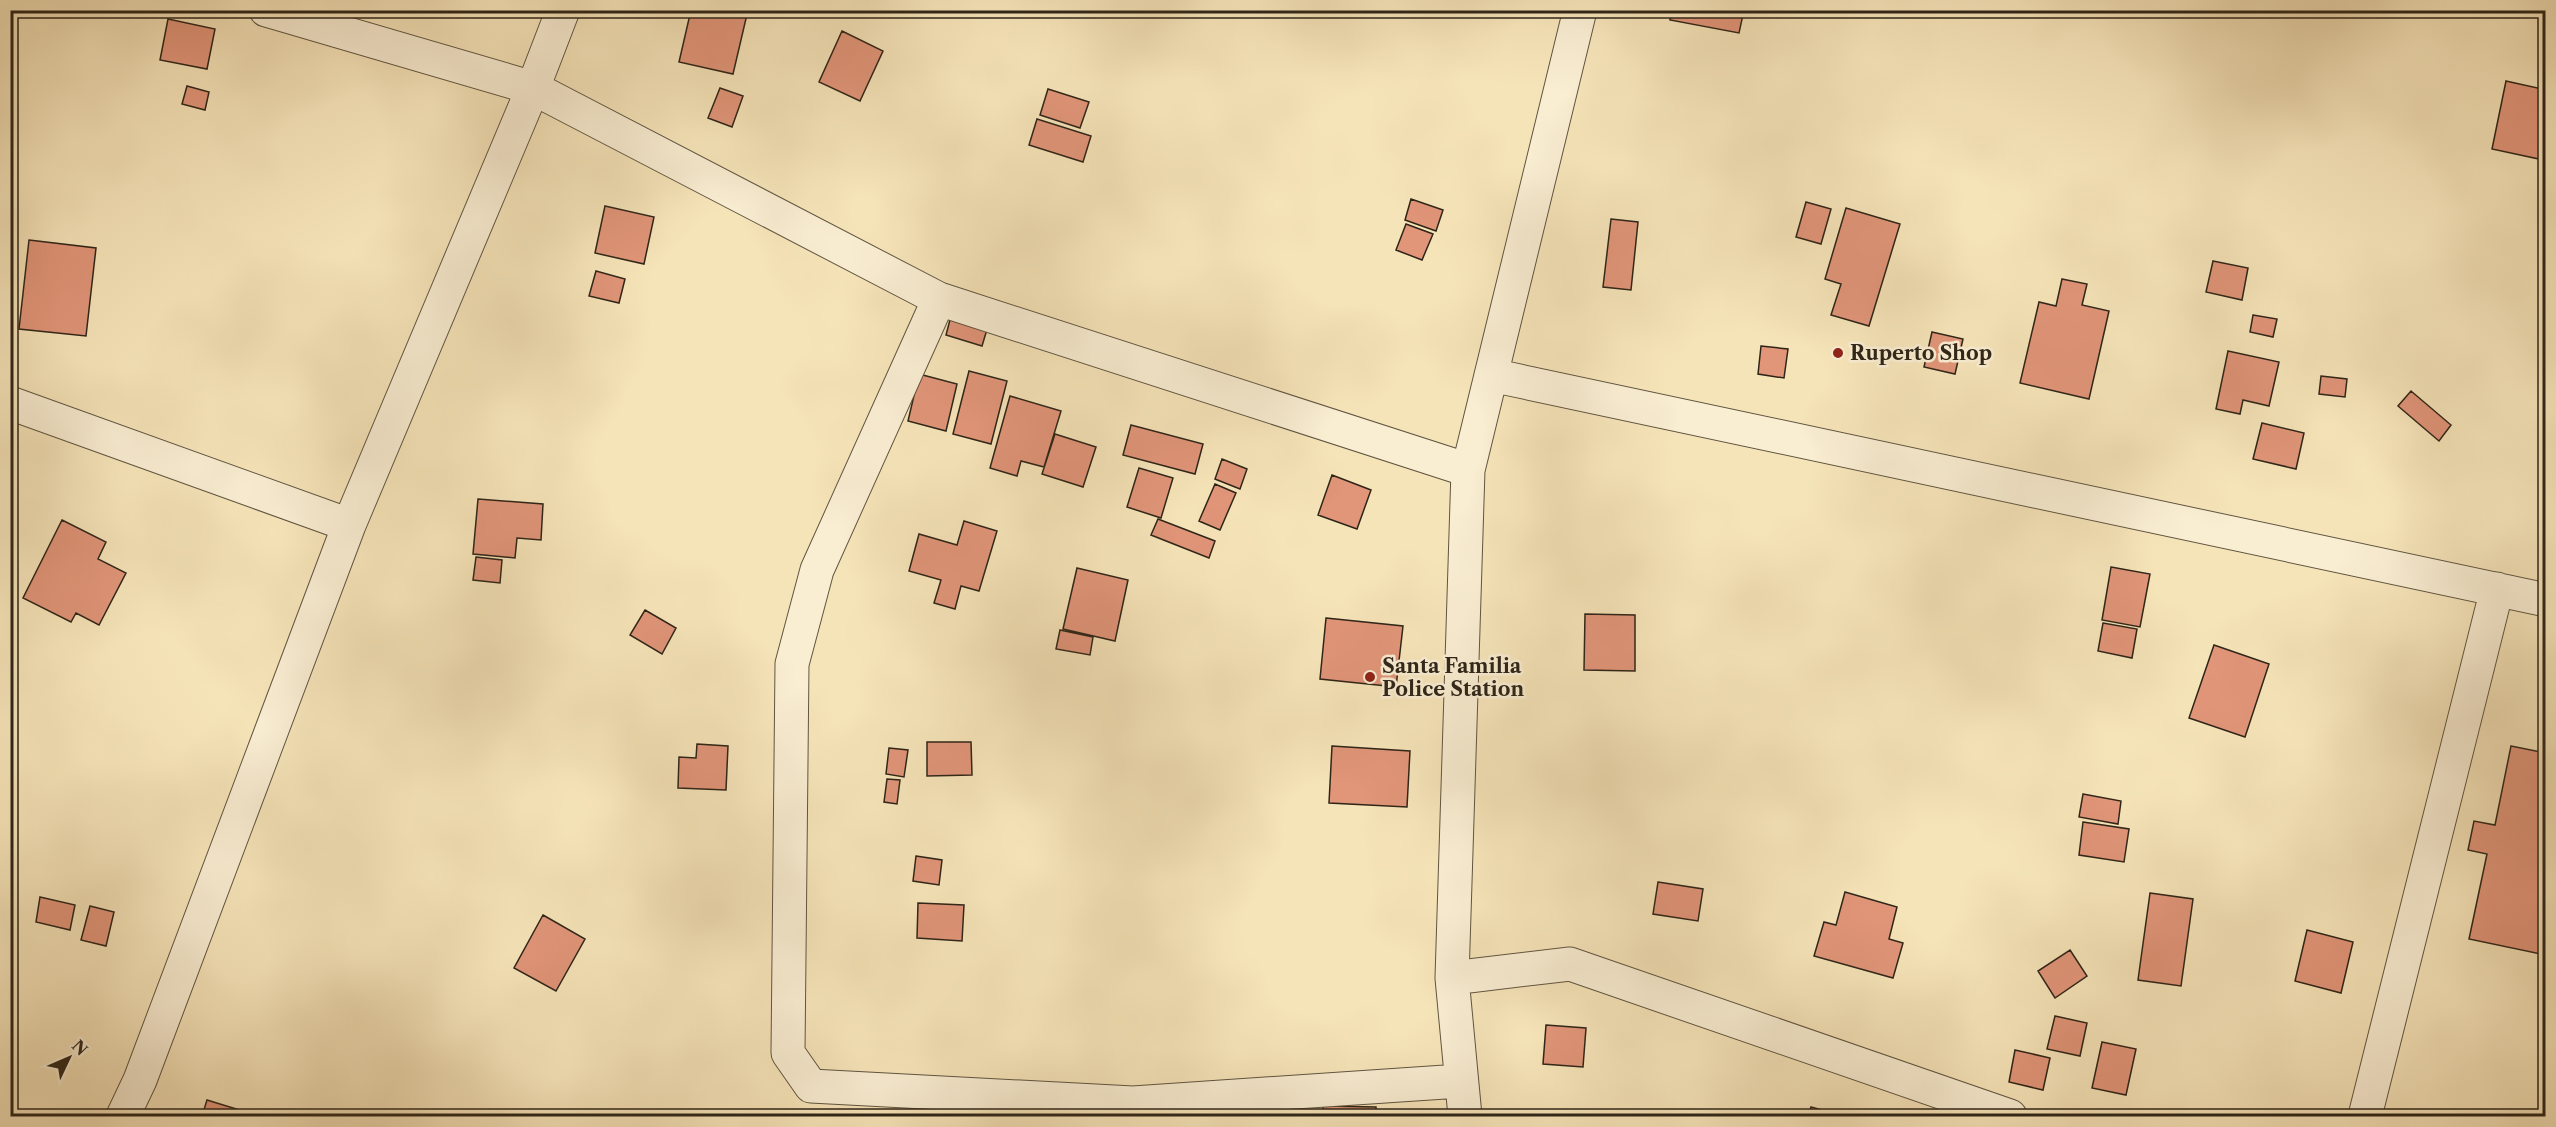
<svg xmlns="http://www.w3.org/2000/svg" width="2556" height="1127" viewBox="0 0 2556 1127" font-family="'Libre Caslon Text',serif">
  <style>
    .building { fill: #e19579; stroke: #2e2518; stroke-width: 1.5 }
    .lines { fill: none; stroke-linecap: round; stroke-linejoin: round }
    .minor-casing { stroke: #605540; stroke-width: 35 }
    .minor { stroke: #f9edd2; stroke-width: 33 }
    .poi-dot { fill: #8f2418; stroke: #f9edd2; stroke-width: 2 }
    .labels { text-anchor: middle; stroke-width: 5; stroke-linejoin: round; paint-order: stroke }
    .poi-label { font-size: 20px; font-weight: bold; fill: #2e2518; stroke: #f9edd2; text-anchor: start }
  </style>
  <rect width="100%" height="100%" fill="#f6e4b9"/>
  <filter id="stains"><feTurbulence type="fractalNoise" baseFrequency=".00333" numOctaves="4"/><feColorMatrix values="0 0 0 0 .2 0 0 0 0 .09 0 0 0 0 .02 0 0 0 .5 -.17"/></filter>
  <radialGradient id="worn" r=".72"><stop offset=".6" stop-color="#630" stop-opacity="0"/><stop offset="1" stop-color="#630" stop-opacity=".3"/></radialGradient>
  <path class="building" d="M 691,10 L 748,10 L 733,74 L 679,62 Z
    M 1671,10 L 1744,10 L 1739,33 L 1670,20 Z
    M 168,19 L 215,29 L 207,69 L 160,60 Z
    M 842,31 L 883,51 L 860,101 L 819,82 Z
    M 2506,81 L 2546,90 L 2546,127 L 2539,159 L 2492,149 Z
    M 187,86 L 209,92 L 205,110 L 182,104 Z
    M 720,88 L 743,96 L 732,127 L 708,118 Z
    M 1048,89 L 1089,102 L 1080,128 L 1040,115 Z
    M 1037,119 L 1091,136 L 1083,162 L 1029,145 Z
    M 1411,199 L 1443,210 L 1436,231 L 1405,220 Z
    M 1806,202 L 1831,209 L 1821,244 L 1796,237 Z
    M 605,206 L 654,217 L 644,264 L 595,253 Z
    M 1846,208 L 1900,224 L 1869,326 L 1831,315 L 1841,284 L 1825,279 Z
    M 1611,219 L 1638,222 L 1631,290 L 1603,287 Z
    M 1406,224 L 1433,234 L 1422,260 L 1396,250 Z
    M 29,240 L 96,248 L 86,336 L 19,329 Z
    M 2213,261 L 2248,268 L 2242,300 L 2206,292 Z
    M 596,271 L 625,279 L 619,303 L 589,296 Z
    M 2062,279 L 2087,284 L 2082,305 L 2109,311 L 2089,399 L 2020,383 L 2039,302 L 2056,306 Z
    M 2253,315 L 2277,319 L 2273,337 L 2250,332 Z
    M 951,316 L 988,326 L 982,346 L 946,335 Z
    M 1932,332 L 1963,339 L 1955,374 L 1924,367 Z
    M 1761,346 L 1788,349 L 1784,378 L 1758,374 Z
    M 2228,351 L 2279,362 L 2269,406 L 2243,400 L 2240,414 L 2216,409 Z
    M 969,371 L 1007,381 L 991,444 L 953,434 Z
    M 919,374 L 957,384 L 946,431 L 908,421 Z
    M 2321,376 L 2347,379 L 2345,397 L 2319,394 Z
    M 2411,391 L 2451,425 L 2439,441 L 2398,406 Z
    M 1010,396 L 1061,411 L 1044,467 L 1021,461 L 1017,476 L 990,468 Z
    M 2262,423 L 2304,433 L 2296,469 L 2253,459 Z
    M 1131,425 L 1203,444 L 1195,474 L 1123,455 Z
    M 1055,434 L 1096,447 L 1083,487 L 1042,474 Z
    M 1222,459 L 1247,469 L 1240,489 L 1215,479 Z
    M 1139,468 L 1173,478 L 1161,518 L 1127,507 Z
    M 1332,475 L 1371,490 L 1357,529 L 1318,515 Z
    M 1215,484 L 1236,493 L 1220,530 L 1199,521 Z
    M 478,499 L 543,504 L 541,540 L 517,538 L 515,558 L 473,554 Z
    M 1158,519 L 1215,541 L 1209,558 L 1151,535 Z
    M 62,520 L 106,542 L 98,559 L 126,573 L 99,625 L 76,613 L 71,622 L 23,598 Z
    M 964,521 L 997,531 L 979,591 L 961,586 L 955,609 L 934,603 L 941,580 L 909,571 L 919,534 L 957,545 Z
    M 476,557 L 502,560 L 500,583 L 473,580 Z
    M 2111,567 L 2150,574 L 2140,627 L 2102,620 Z
    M 1077,568 L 1128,580 L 1115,641 L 1063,629 Z
    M 645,610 L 676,628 L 662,654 L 630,635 Z
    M 1585,614 L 1635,615 L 1635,671 L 1584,670 Z
    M 1326,618 L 1403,626 L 1396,687 L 1320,679 Z
    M 2103,623 L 2137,629 L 2132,658 L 2098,651 Z
    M 1060,630 L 1093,637 L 1090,655 L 1056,649 Z
    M 2214,645 L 2269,664 L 2245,737 L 2189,718 Z
    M 927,742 L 971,742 L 972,775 L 927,776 Z
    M 697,744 L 728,746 L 726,790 L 678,788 L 679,757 L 696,758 Z
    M 1332,746 L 1410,751 L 1407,807 L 1329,803 Z
    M 2511,746 L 2546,753 L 2546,955 L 2469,939 L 2487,854 L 2468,850 L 2474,821 L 2495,825 Z
    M 889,748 L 908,750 L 904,777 L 886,774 Z
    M 887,779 L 900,780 L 897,804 L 884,802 Z
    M 2083,794 L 2121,801 L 2118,824 L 2079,817 Z
    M 2083,822 L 2129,829 L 2124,862 L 2079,855 Z
    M 916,856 L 942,860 L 939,885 L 913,881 Z
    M 1658,882 L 1703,889 L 1698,921 L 1653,914 Z
    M 1845,892 L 1897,907 L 1889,939 L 1903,943 L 1893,978 L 1814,956 L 1824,922 L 1836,925 Z
    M 2150,893 L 2193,899 L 2181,986 L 2138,980 Z
    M 40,897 L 75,905 L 70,930 L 36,922 Z
    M 918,903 L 964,905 L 962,941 L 917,938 Z
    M 90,906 L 114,912 L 106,946 L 81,940 Z
    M 543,915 L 585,939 L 556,991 L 514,968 Z
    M 2307,930 L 2353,942 L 2341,993 L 2295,981 Z
    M 2070,950 L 2087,976 L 2055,998 L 2038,971 Z
    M 2055,1016 L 2087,1023 L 2080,1056 L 2047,1049 Z
    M 1546,1025 L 1586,1028 L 1583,1067 L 1543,1064 Z
    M 2102,1042 L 2136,1049 L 2126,1095 L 2092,1088 Z
    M 2015,1050 L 2050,1058 L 2043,1090 L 2009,1082 Z
    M 207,1100 L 246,1112 L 244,1116 L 202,1116 Z
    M 1323,1106 L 1376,1107 L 1376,1116 L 1323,1116 Z
    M 1811,1107 L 1845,1116 L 1808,1116 Z"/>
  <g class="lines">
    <defs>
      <path id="minor" d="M 266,10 L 533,88 L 939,299 L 1468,470
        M 939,299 L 817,570 L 792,664 L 788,1053 L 811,1086 L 1133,1103 L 1460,1081
        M 1491,375 L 2546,600
        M 10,403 L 349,525
        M 1452,978 L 1570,964 L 2010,1116
        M 123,1116 L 140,1080 L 349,525 L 533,88 L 563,10
        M 1465,1116 L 1452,978 L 1468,470 L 1580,10
        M 2365,1116 L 2497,589"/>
    </defs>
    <use href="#minor" class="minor-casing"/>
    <use href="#minor" class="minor"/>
  </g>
  <g class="poi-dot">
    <circle cx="1838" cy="353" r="6"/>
    <circle cx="1370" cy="677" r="6"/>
  </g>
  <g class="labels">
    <g class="poi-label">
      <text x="1850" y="360">Ruperto Shop</text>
      <text x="1382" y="673">Santa Familia<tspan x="1382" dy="23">Police Station</tspan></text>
    </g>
  </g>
  <rect width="2556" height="1127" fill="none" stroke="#f6e4b9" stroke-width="36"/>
  <rect x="12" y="12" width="2532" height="1103" fill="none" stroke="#2e2518" stroke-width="3"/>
  <rect x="18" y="18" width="2520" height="1091" fill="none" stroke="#2e2518" stroke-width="1.5"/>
  <g transform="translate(69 1058) rotate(46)" stroke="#f9edd2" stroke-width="4.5" paint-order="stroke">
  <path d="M0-4.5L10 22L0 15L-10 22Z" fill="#2e2518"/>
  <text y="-9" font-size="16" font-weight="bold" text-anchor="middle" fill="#2e2518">N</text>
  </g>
  <rect width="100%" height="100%" filter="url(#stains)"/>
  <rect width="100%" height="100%" fill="url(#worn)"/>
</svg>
